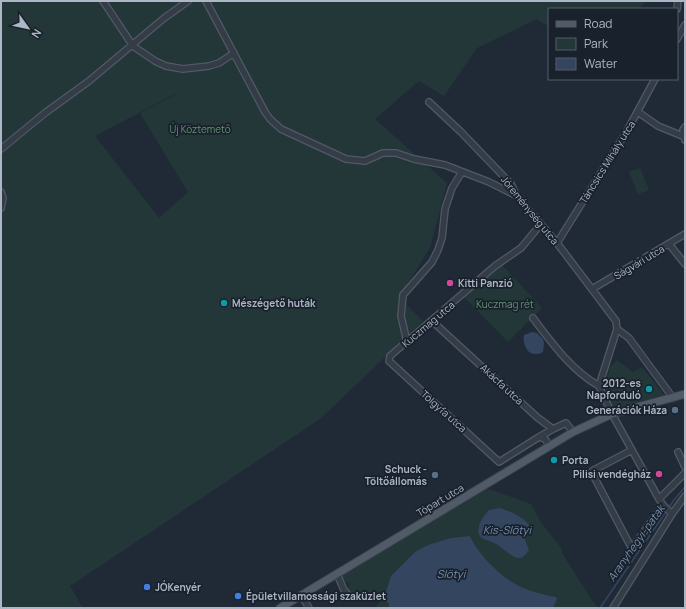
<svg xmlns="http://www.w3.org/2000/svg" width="686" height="609" viewBox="0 0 686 609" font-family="Manrope,sans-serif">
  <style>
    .green { fill: #233739; fill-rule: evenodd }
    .water { fill: #33455f }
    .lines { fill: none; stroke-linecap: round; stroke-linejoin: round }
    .stream { stroke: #33455f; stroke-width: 1.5 }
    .minor-casing { stroke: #515965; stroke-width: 8 }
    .major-casing { stroke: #3d4551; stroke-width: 9 }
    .minor { stroke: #333c47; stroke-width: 5.5 }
    .major { stroke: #515b68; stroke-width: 7 }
    .hotel-dot { fill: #d1479c; stroke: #19212c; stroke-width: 1.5 }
    .culture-dot { fill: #0f9aa8; stroke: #19212c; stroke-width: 1.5 }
    .service-dot { fill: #5c6f8a; stroke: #19212c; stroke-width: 1.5 }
    .shop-dot { fill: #3f7fe0; stroke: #19212c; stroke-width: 1.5 }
    .labels { text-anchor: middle; stroke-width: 3.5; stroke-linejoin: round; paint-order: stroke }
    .park-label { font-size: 10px; fill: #659470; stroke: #19212c }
    .street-label { font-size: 10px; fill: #adb6c4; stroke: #19212c }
    .poi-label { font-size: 10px; font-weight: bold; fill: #adb6c4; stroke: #19212c; text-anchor: start }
    .water-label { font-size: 11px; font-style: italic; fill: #758ead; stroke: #19212c }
  </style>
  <rect width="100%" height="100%" fill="#202a37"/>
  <path class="green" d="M 1,1 L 646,1 L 639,9 L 549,9 L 549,27 L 537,19 L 477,48 L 444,96 L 419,81 L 375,119 L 447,183 L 430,248 L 399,297 L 423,321 L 320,419 L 70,586 L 83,608 L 1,608 ZM 175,94 L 175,95 L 140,113 L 188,192 L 159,218 L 95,136 Z
    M 640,168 L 649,190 L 638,194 L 629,172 Z
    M 502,265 L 542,308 L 508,342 L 464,297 Z
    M 617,360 L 633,372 L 642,367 L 664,395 L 614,409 L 605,387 L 610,367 Z
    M 486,488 L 531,504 L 540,521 L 562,549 L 562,553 L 593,602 L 599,608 L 553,608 L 557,599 L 556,597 C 543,594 529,592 517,586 C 499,577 478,554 470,536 L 383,601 L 389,603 L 389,608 L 373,608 L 380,602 L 375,597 L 375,595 L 372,592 L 369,593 L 366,590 L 355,597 L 344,592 L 350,584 L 342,580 L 341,575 ZM 489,510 L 528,532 L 525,539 L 529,550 L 499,546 L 482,537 L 478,528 L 485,515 Z"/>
  <path class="water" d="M 532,332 L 537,333 L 543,339 L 544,343 L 543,352 C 530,359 522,347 524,335 Z
    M 500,508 C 511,512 522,516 529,525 L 525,539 L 529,550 C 519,567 510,553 499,546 C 494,542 487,541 482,538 C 473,531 483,516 489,510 Z
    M 470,536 C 475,547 482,555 490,564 C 512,586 526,591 556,597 L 557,599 L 553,608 L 389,608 L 389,603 L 383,601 L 391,576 L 415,552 L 428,545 L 451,538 Z"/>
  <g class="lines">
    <path class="stream" d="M 600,608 L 674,500 L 685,487"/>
    <defs>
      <path id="minor" d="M 103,1 L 133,46 L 155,61 L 166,66 L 183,69 L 209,66 L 219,63 L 234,53
        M 206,1 L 265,112 L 270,119 L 281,129 L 346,159 L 365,161 L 383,153 L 396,153 L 414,159 L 445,165 L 489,182 L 517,196
        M 677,9 L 678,1
        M 677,39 L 685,25
        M 429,102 L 461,132 L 511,184 L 517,196 L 557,243 L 616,321 L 617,329 L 599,386
        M 638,112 L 658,126 L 685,137
        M 685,127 L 683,130 L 685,140
        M 1,149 L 45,113 L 89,81 L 163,19 L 188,1
        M 1,192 L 3,198 L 1,208
        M 541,224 L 521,248 L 495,266 L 390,356 L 389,361 L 499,462 L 539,437 L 545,439 L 549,445
        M 557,243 L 627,131 L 655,79
        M 669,244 L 685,264
        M 592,289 L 685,234
        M 533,318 C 552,343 571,370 599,386
        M 432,321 L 538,418 L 553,429 L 566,423 L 573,432
        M 617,329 L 629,338 L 673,398
        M 407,342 L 401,316 L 403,295 L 432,262 L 438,250 L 442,238 L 445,209 L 452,188 L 462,172
        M 599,386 L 612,414 L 659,499 L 663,505 L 672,514
        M 539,437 L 553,429
        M 632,450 L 592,471 L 592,473 L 631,547 L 633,547 L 663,505
        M 678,452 L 685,467
        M 659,499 L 685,473
        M 337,574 L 344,590 L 349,596
        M 301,595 L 309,608
        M 613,608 L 672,514 L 685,496"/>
      <path id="major" d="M 280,608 L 573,432 L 612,414 L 685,394"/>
    </defs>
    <use href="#minor" class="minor-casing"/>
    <use href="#major" class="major-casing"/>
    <use href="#minor" class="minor"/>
    <use href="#major" class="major"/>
  </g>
  <g class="hotel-dot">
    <circle cx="450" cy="283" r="4"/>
    <circle cx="659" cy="474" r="4"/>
  </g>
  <g class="culture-dot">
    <circle cx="224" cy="303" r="4"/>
    <circle cx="649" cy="389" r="4"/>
    <circle cx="554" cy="460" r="4"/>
  </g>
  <g class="service-dot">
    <circle cx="675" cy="410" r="4"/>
    <circle cx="435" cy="475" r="4"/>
  </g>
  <g class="shop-dot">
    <circle cx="147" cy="587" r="4"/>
    <circle cx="238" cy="596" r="4"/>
  </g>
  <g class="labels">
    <g class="park-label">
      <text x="200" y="133">Új Köztemető</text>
      <text x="505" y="308">Kuczmag rét</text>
    </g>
    <g class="street-label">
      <text transform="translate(607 162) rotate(-58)" y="4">Táncsics Mihály utca</text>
      <text transform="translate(530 210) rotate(51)" y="4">Jóreménység utca</text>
      <text transform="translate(639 262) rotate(-31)" y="4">Ságvári utca</text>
      <text transform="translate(428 324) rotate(-40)" y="4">Kuczmag utca</text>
      <text transform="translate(502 384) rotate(43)" y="4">Akácfa utca</text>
      <text transform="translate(444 411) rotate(42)" y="4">Tölgyfa utca</text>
      <text transform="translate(440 500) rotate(-31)" y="4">Tópart utca</text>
    </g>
    <g class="poi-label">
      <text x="458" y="287">Kitti Panzió</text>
      <text x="232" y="307">Mészégető huták</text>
      <text x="641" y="387" text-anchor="end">2012-es<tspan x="641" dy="12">Napforduló</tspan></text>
      <text x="667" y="414" text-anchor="end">Generációk Háza</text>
      <text x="562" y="464">Porta</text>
      <text x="427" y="473" text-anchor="end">Schuck -<tspan x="427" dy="12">Töltőállomás</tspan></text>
      <text x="651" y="478" text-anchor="end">Pilisi vendégház</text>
      <text x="155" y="591">JÓKenyér</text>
      <text x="246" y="600">Épületvillamossági szaküzlet</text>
    </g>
    <g class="water-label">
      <text x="507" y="534">Kis-Slötyi</text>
      <text transform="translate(636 543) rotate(-55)" y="4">Aranyhegyi-patak</text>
      <text x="451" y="578">Slötyi</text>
    </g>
  </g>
  <rect width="686" height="609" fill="none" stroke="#adb6c4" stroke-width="4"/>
  <rect x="548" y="8" width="130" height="72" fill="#19212c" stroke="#545d69"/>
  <rect x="556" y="21" width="20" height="6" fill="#515b68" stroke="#545d69"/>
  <text x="584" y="28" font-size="12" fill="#adb6c4">Road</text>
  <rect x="556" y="38" width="20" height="12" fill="#233739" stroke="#545d69"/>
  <text x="584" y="48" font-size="12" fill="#adb6c4">Park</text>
  <rect x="556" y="58" width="20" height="12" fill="#33455f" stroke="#545d69"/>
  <text x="584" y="68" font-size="12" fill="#adb6c4">Water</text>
  <g transform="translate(28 28) rotate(123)" stroke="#19212c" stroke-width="3" paint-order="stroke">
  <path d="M0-3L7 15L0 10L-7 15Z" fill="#adb6c4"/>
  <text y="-6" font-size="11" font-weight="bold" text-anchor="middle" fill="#adb6c4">N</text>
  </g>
</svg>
